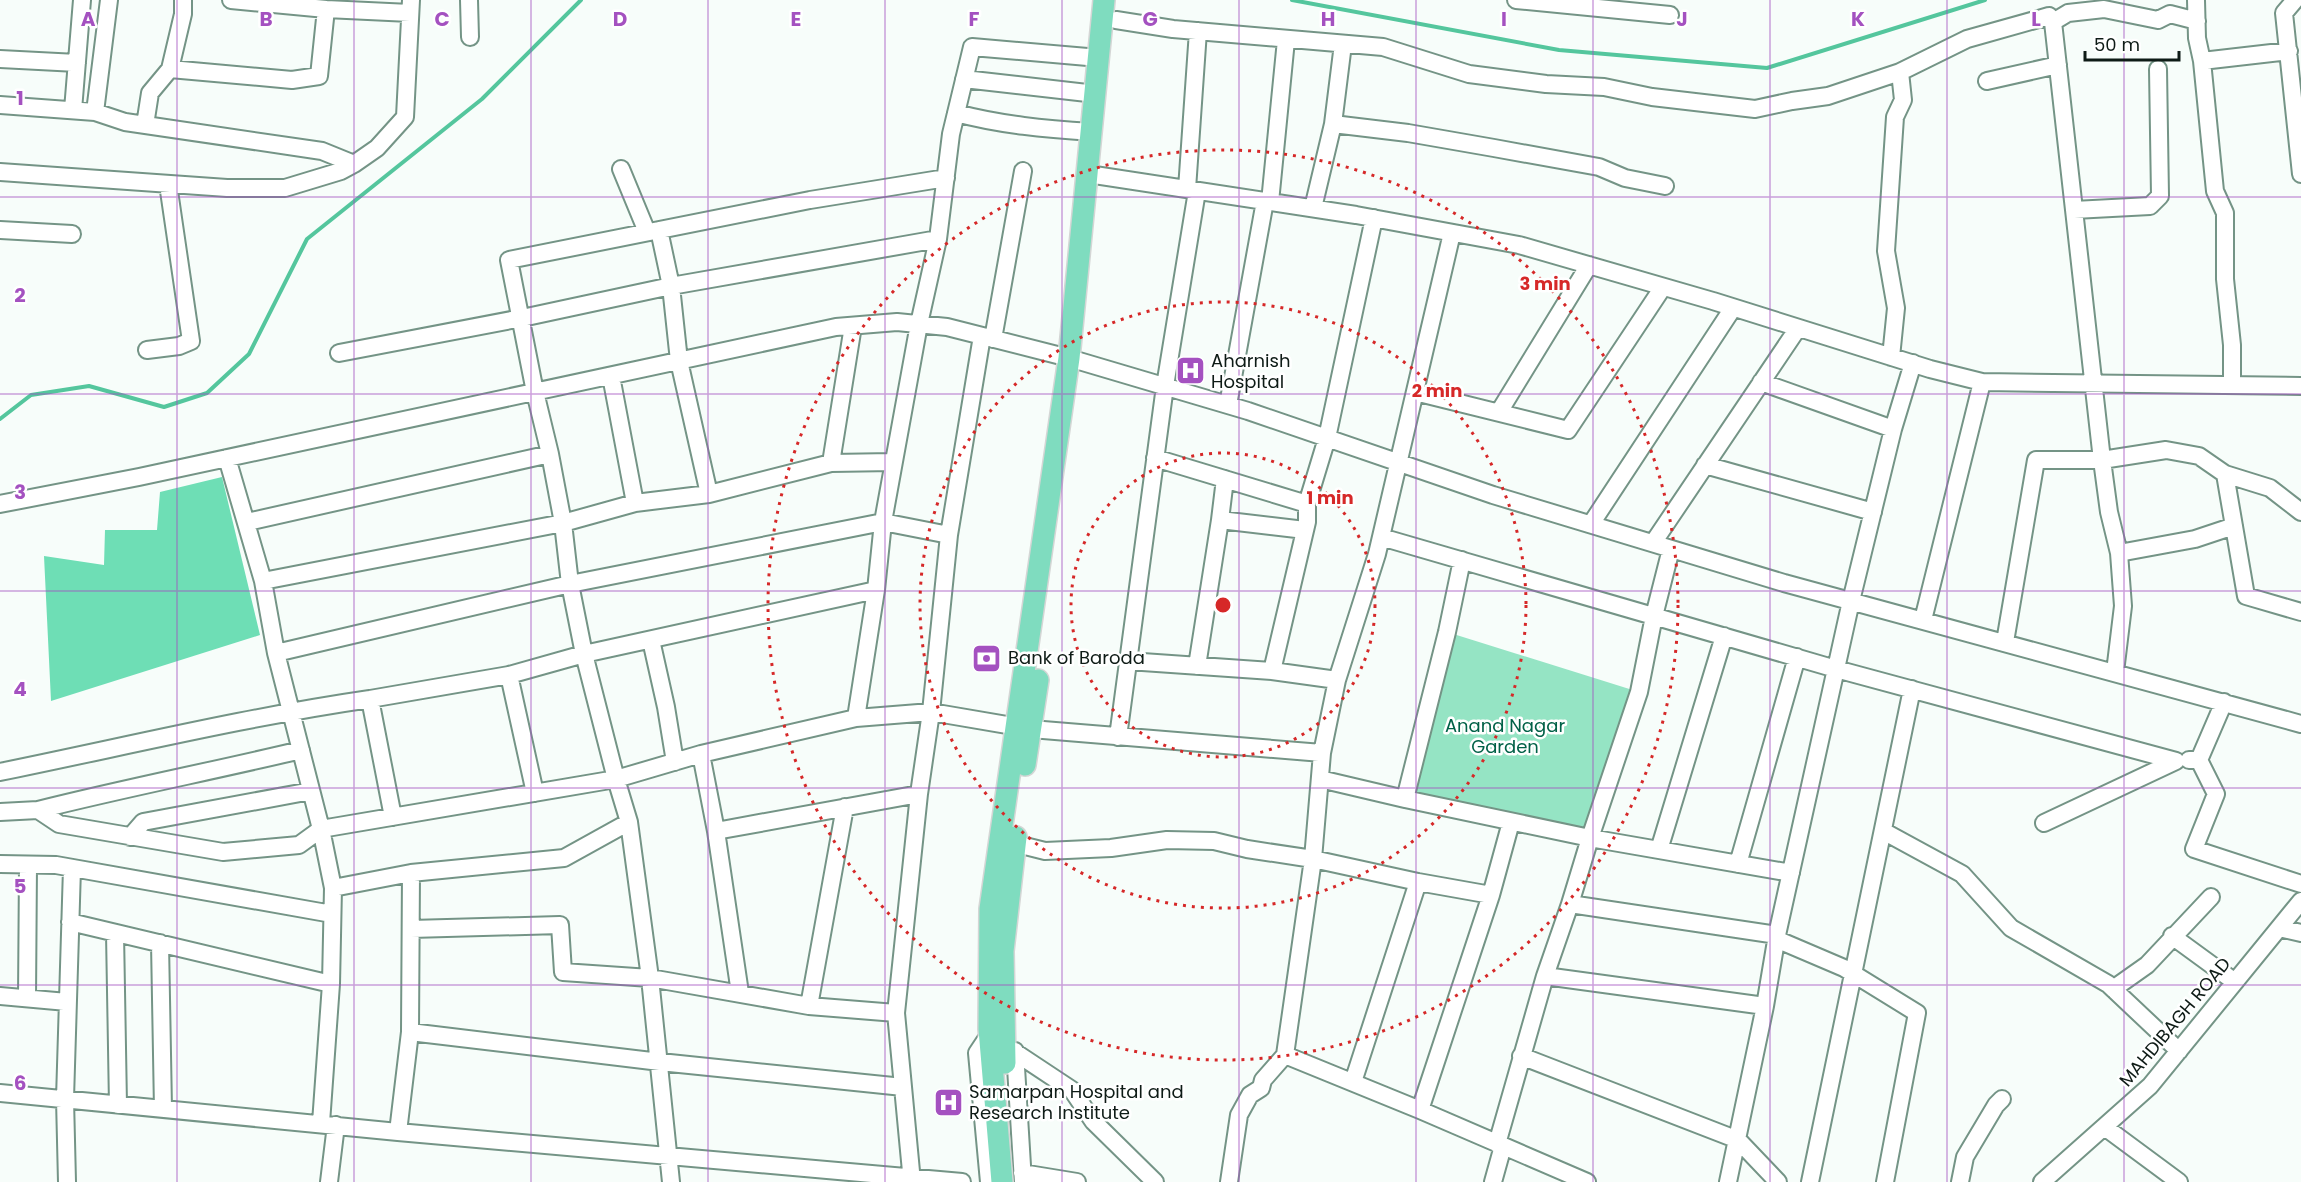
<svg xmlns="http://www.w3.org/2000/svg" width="2301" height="1182" viewBox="0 0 2301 1182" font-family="Poppins,sans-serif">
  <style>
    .green { fill: #95e4c4 }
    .forest { fill: #6edeb5 }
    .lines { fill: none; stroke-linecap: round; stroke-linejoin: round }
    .stream { stroke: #54c69d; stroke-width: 4 }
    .minor-casing { stroke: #749486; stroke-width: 20 }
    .major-casing { stroke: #d4d6d5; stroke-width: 24 }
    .minor { stroke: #fff; stroke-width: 16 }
    .major { stroke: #7fdcbf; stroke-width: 21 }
    .grid { fill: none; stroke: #a451c0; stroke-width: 1.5; stroke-opacity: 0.55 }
    .ring { fill: none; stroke: #d62828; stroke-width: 3; stroke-dasharray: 3 6 }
    .labels { text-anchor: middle; stroke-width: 5; stroke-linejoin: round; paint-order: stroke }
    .poi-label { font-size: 18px; fill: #0e1b16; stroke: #fff; text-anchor: start }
    .park-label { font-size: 18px; fill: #006147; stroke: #fff }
    .street-label { font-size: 18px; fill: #0e1b16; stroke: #fff }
    .grid-label { font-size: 20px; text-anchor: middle; font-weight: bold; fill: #a451c0; stroke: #fff; stroke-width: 5; stroke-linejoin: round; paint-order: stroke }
    .centre { fill: #d62828; stroke: #fff; stroke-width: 3 }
    .ring-label { font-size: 18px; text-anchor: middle; font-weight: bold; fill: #d62828; stroke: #fff; stroke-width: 5; stroke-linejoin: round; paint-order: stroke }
  </style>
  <rect width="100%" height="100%" fill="#f7fdfa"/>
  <path class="green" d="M 1447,632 L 1639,692 L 1590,838 L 1405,799 Z"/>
  <path class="forest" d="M 222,477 L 260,635 L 51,701 L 44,556 L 104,565 L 105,530 L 157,530 L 160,492 Z"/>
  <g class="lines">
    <path class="stream" d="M 1292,0 L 1559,50 L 1767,68 L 1985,0
      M 0,419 L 31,395 L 89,386 L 164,407 L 207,393 L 249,354 L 307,239 L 482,99 L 581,0"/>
    <defs>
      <path id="minor" d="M 469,0 L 470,37
        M 1516,0 L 1670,15
        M 2196,0 L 2197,38 L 2202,61 L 2215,191 L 2225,213 L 2225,279 L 2232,345 L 2232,385
        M 2295,0 L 2284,13 L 2301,174
        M 326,9 L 410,13
        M 1116,20 L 1173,29 L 1383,47 L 1469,74 L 1546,84 L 1604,87 L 1652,97 L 1755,109 L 1792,101 L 1828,96 L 1900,72
        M 2053,22 L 2068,13 L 2104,9 L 2158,20 L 2170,14 L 2197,21
        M 0,59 L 77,63
        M 2202,61 L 2289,51
        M 170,69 L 292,80 L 319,76 L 326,9 L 231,0
        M 964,79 L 1096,94
        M 1987,81 L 2058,65
        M 0,105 L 95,112 L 125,122 L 322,151 L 354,164
        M 73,110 L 82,0
        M 95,112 L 109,0
        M 956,113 C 1001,125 1046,129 1092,132
        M 1333,124 L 1343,44
        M 145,125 L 150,93 L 170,69 L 183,14 L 183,0
        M 621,169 L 647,232
        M 0,172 L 227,188 L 285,188 L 341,171 L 354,164 L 377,148 L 405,117 L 411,0
        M 1088,174 L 1356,215 L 1519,245 L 1713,301 L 1930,369 L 1982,382 L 2301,386
        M 1187,189 L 1198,31
        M 1270,202 L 1286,40
        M 1313,208 L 1333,124 L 1408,133 L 1494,148 L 1599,167 L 1625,178 L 1665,186
        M 2074,210 L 2150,206 L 2160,196 L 2158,69
        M 0,230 L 72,234
        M 853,326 L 831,463 L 893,462
        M 993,339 L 1023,171
        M 147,350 L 179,346 L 191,341 L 168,184
        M 339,353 L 522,318 L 671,286 L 938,239
        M 1891,357 L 1896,308 L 1886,251 L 1895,117 L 1903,100 L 1900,72 L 1967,39 L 2049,16 L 2053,22 L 2102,460 L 2109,512 L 2119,553 L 2123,606 L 2115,672
        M 611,376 L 635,503
        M 1761,382 L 1893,429 L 1851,601 L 1777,935 L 1765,1006
        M 1415,392 L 1568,430 L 1663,287
        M 1228,405 L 1265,201
        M 1499,412 L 1589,265
        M 1893,429 L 1913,363
        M 227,458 L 263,581 L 276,653 L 321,829 L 616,779 L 584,654 L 570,584 L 563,523 L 550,454 L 535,392 L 509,260 L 810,200 L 946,178
        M 1155,458 L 1307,504 L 1327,438 L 1374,218
        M 1705,465 L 1873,512
        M 2225,474 L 2270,488 L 2301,512
        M 709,494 L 831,463
        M 0,504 L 139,477 L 836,327 L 897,322 L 947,327 L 1069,358 L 1248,411 L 1493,495 L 1784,583 L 2301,724
        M 1220,520 L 1225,479
        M 247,522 L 550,454
        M 1591,524 L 1733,308
        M 949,535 L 982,336
        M 1381,537 L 1836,669 L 2176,761 L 2044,823
        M 1653,543 L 1798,328
        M 2119,553 L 2195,539 L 2234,526
        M 1462,560 L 1447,632 L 1405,799 L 1590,838 L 1639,692 L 1654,616 L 1671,549
        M 263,581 L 563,523 L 635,503 L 709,494 L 679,361 L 671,286 L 659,230
        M 1923,620 L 1982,382
        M 651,640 L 666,707 L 675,762
        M 2005,642 L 2036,460 L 2102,460 L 2166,450 L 2199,456 L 2225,474 L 2246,596 L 2301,612
        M 276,653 L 570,584 L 883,522 L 876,590 L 856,718
        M 1128,661 L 1272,671 L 1337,680
        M 1197,666 L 1220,520 L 1305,530
        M 1272,671 L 1307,522 L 1307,504
        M 509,675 L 535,793
        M 1118,737 L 1165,386 L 1197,191
        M 301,750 C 213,771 125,788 38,810 L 59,824 L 223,852 L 299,845 L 321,829 L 333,888 L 331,984 L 321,1123
        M 1322,753 L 1337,680 L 1377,554 L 1452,233
        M 701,754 L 716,831 L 740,993
        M 2189,760 L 2199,760 L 2224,702
        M 2199,760 L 2216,794 L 2194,849 L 2301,884
        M 0,772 C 123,747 246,717 370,699
        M 1320,779 L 1405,799
        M 0,812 L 38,810
        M 393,817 L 370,699 L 509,675 L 584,654 L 876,590
        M 716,831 L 919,794 L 931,712 L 949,535 L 883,522 L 919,324 L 938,239 L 951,134 L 972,47 L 1099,58
        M 1883,831 L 1962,874 L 2011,928 L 2108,984 L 2179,1051
        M 130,837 L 143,822 L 311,791
        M 1005,841 L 1045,851 L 1111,848 L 1167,840 L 1214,841 L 1247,849 L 1313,859 L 1418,882 L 1491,895 L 1420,1110
        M 1659,850 L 1724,636
        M 0,864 L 56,865 L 332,914
        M 1738,864 L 1797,657
        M 333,888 L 411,873
        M 1491,895 L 1511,822
        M 1570,904 L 1590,838 L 1791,873
        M 70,922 L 331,984
        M 2279,928 L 2301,933
        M 411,929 L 560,925 L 563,972 L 650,978 L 809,1006 L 896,1013
        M 115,933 L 118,1105
        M 2172,936 L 2235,982
        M 1776,939 L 1844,968 L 1917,1013 L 1885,1182
        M 160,943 L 163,1109
        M 1545,976 L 1570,904 L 1777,935
        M 2113,989 L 2147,965 L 2211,897
        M 0,996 L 67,1002
        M 27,998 L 28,865
        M 809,1006 L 845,807
        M 410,1032 L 660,1062 L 903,1087
        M 989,1035 L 977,1053 L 989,1182
        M 1004,1045 L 1072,1090 L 1093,1121 L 1155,1182
        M 1015,1051 L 1023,1182
        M 1521,1056 L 1738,1140 L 1778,1182
        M 1353,1082 L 1418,882
        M 0,1093 L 398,1132 L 962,1182
        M 2106,1128 L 2179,1182
        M 398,1132 L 410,1032 L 411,873 L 564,858 L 629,822
        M 1497,1144 L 1545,976 L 1765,1006 L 1728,1182
        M 1022,1173 L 1077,1182
        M 67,1182 L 65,1099 L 72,868
        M 329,1182 L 336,1125
        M 671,1182 L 650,978 L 629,822 L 616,779 L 701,754 L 856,718 L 931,712 L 1031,729 L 1322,753 L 1313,859 L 1285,1055 L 1420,1110 L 1587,1182
        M 912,1182 L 896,1013 L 919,794
        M 1229,1182 L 1239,1115 L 1250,1095 L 1261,1088 L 1263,1080 L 1285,1055
        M 1493,1182 L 1503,1146
        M 1810,1182 L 1912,689
        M 1960,1182 L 1965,1157 L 1996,1105 L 2002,1099
        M 2042,1182 L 2150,1086 L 2301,901"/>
      <path id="major" d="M 1025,765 L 1038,680
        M 1005,1063 L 1003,951 L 1016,837
        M 1002,1182 L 989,1029 L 990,909 L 1069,358 L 1104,0"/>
    </defs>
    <use href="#minor" class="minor-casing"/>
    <use href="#major" class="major-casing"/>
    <use href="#minor" class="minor"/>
    <use href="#major" class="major"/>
  </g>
  <path class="grid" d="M 177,0 L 177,1182M 354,0 L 354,1182M 531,0 L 531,1182M 708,0 L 708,1182M 885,0 L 885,1182M 1062,0 L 1062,1182M 1239,0 L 1239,1182M 1416,0 L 1416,1182M 1593,0 L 1593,1182M 1770,0 L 1770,1182M 1947,0 L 1947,1182M 2124,0 L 2124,1182M 0,197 L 2301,197M 0,394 L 2301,394M 0,591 L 2301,591M 0,788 L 2301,788M 0,985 L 2301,985"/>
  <g class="ring">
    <circle cx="1223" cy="605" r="152"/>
    <circle cx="1223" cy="605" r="303"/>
    <circle cx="1223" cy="605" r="455"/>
  </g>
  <defs>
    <symbol id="hospital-square" viewBox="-11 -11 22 22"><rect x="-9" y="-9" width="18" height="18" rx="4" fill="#a451c0" stroke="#fff"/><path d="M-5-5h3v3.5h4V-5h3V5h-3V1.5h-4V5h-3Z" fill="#fff"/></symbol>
    <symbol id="bank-square" viewBox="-11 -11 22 22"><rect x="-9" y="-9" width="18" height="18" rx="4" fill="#a451c0" stroke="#fff"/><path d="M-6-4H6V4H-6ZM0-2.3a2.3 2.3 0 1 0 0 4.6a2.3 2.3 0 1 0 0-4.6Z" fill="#fff"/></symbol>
  </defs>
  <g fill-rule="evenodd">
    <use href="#hospital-square" x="1174" y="354" width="33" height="33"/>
    <use href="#bank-square" x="970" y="642" width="33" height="33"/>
    <use href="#hospital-square" x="932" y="1086" width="33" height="33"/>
  </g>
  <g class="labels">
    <g class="poi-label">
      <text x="1211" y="367">Aharnish<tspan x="1211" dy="21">Hospital</tspan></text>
      <text x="1008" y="664">Bank of Baroda</text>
      <text x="969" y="1098">Samarpan Hospital and<tspan x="969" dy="21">Research Institute</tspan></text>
    </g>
    <g class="park-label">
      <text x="1505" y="732">Anand Nagar<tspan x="1505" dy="21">Garden</tspan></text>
    </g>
    <g class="street-label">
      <text transform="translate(2175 1022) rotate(-50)" y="6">MAHDIBAGH ROAD</text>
    </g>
  </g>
  <g class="grid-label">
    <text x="88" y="26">A</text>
    <text x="266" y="26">B</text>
    <text x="442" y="26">C</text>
    <text x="620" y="26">D</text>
    <text x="796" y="26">E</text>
    <text x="974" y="26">F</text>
    <text x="1150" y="26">G</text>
    <text x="1328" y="26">H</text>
    <text x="1504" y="26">I</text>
    <text x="1682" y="26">J</text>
    <text x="1858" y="26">K</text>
    <text x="2036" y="26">L</text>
    <text x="20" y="105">1</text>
    <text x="20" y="302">2</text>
    <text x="20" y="499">3</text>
    <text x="20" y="696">4</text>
    <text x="20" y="893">5</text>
    <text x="20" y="1090">6</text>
  </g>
  <circle cx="1223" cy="605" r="9" class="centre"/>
  <g class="ring-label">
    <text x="1545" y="290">3 min</text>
    <text x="1437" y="397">2 min</text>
    <text x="1330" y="504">1 min</text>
  </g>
  <path d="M2085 51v9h94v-9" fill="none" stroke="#0e1b16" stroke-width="3"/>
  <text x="2094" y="51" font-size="18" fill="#0e1b16" stroke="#ffffff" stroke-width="4.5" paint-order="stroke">50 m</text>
</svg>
